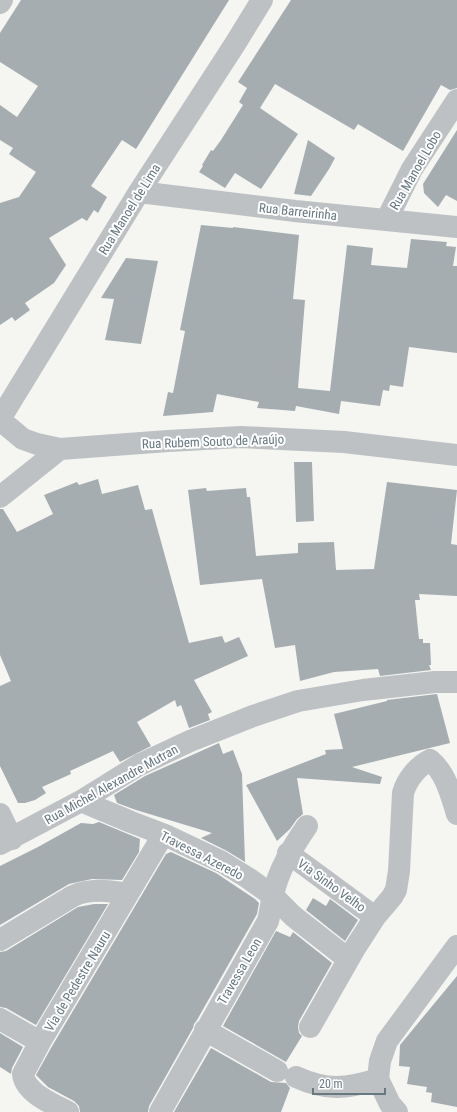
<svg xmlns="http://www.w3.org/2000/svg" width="457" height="1112" viewBox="0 0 457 1112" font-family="'Roboto Condensed',sans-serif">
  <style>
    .building { fill: #a5adb1 }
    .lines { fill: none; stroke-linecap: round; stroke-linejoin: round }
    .minor { stroke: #bdc1c4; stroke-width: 22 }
    .labels { text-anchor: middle; stroke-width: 4; stroke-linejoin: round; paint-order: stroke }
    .street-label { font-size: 13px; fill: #677880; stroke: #fff }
  </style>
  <rect width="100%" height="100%" fill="#f5f5f2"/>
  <path class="building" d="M 21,0 L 229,0 L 136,149 L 122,140 L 91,186 L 107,197 L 98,213 L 94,210 L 87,221 L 82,218 L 49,238 L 66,265 L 54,283 L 25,303 L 30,310 L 15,321 L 12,317 L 0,325 L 0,203 L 19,197 L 36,172 L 9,154 L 13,148 L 0,140 L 0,105 L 17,117 L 38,86 L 0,62 L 0,33 Z
    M 291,0 L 457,0 L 457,88 L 450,90 L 441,85 L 403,151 L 358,124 L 354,130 L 275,84 L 260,108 L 298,134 L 261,189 L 235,173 L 225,188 L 199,172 L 203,166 L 202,165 L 211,150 L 213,151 L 221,140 L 243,105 L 239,102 L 247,88 L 238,82 Z
    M 457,130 L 457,201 L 446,195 L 438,207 L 424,193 L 423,184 Z
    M 308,140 L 335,158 L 329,169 L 311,196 L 294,194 Z
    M 201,225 L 233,228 L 233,227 L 299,235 L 293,299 L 305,300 L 298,388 L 330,391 L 347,245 L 373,248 L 371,265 L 407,268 L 411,239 L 447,242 L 446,246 L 456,247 L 453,266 L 457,266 L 457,353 L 409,347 L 403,387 L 390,385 L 389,391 L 383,390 L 380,406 L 341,401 L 339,414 L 296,406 L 295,411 L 257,408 L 259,402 L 217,394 L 213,412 L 163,416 L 168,392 L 173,393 L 185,331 L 180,330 Z
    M 126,258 L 158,261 L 141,344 L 105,340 L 114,299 L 101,298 Z
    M 294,462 L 312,462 L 314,521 L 296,522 Z
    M 98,479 L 102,494 L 138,485 L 145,510 L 152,509 L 189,643 L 222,636 L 225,643 L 239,637 L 248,656 L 194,680 L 212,712 L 208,714 L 210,720 L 189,728 L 181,705 L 177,707 L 175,700 L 137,722 L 151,746 L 120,762 L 113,751 L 70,771 L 71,774 L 42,787 L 46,793 L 35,800 L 25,803 L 18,803 L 0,766 L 0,686 L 11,681 L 0,655 L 0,509 L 3,509 L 17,532 L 53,514 L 44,495 L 77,482 L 79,485 Z
    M 387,482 L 457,490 L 451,544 L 457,545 L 457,596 L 419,594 L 420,600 L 415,600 L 419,639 L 423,639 L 423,643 L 430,643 L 431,665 L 429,665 L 431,670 L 380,676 L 378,669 L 334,672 L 300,681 L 295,645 L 275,648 L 262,579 L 200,585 L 188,490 L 206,488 L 207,491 L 246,488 L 247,497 L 250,497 L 256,556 L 298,553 L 298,543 L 334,542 L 336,570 L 374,569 Z
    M 437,694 L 450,743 L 352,767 L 382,777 L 380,784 L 297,778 L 303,814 L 297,819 L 290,829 L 277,841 L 246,785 L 326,754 L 325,750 L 343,749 L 334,714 L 387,701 L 387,700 Z
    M 219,743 L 223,754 L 233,750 L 242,774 L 245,862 L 227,851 L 201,838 L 212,833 L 136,810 L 117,803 L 114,795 L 145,776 Z
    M 99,822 L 140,839 L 139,852 L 122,880 L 92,879 L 69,884 L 0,925 L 0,866 L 38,847 L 81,823 L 93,824 Z
    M 171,852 L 216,873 L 255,899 L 259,903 L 257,914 L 197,1020 L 194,1024 L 193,1028 L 149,1106 L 148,1112 L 80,1112 L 79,1106 L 74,1101 L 48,1087 L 36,1075 L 51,1048 L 166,854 Z
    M 313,898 L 326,906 L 330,899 L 358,920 L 345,941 L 306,910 Z
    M 94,904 L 108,904 L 36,1025 L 6,1008 L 0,1007 L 0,952 L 6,951 L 78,907 Z
    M 276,931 L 290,937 L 293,932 L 332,963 L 299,1021 L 298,1027 L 299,1033 L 302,1036 L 286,1062 L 223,1026 Z
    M 457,976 L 457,1107 L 431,1102 L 432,1093 L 426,1092 L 427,1087 L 407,1084 L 410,1067 L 399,1066 L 400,1045 Z
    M 0,1033 L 23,1047 L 12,1068 L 11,1074 L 0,1067 Z
    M 211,1048 L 271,1082 L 286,1083 L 290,1088 L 281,1112 L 174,1112 Z"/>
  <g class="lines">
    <path class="minor" d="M 0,3 L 2,0
      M 139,192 L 295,211 L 457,227
      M 387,219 L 412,169 L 457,100
      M 0,419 L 139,192 L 235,44 L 262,0
      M 0,420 L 23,439 L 37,444 L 60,449 L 168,441 L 241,437 L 344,442 L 457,455
      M 0,497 L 60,449
      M 81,801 L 131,822 L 165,835 L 222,862 L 248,878 L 273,896 L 293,916 L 348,959
      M 0,814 L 12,839
      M 0,844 L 81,801 L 139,765 L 190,741 L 253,716 L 298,701 L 363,690 L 435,682 L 457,682
      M 288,853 L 375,917
      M 0,940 L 73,896 C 91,888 109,891 128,894
      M 0,1019 L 40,1042
      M 310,1027 L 355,948 L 375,917 L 392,897 L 396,890 L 399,871 L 403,793 C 407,779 418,766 430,760 C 446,773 451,795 457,814
      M 205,1030 L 277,1071
      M 296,1077 C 327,1091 346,1089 378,1079
      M 68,1112 C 53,1104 25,1093 23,1074 L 40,1042 L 163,835
      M 160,1112 L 268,921 C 270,913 271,904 273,896 C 278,870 292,848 307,826
      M 397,1112 L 390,1104 L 378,1079 L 380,1061 L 387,1041 L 457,946"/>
  </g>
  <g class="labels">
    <g class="street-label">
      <text transform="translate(415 170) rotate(-60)" y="5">Rua Manoel Lobo</text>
      <text transform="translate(129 209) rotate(-58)" y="5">Rua Manoel de Lima</text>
      <text transform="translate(298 211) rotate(6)" y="5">Rua Barreirinha</text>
      <text transform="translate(213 441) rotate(-2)" y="5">Rua Rubem Souto de Araújo</text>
      <text transform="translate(111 784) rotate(-29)" y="5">Rua Michel Alexandre Mutran</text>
      <text transform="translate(202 855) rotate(27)" y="5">Travessa Azeredo</text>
      <text transform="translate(332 885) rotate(36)" y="5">Via Sinho Velho</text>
      <text transform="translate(239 971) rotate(-60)" y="5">Travessa Leon</text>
      <text transform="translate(77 981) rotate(-59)" y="5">Via de Pedestre Nauru</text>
    </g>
  </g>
  <path d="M313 1088v6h72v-6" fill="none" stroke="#677880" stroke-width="2"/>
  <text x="319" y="1088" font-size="12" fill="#677880" stroke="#ffffff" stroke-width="3" paint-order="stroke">20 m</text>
</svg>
